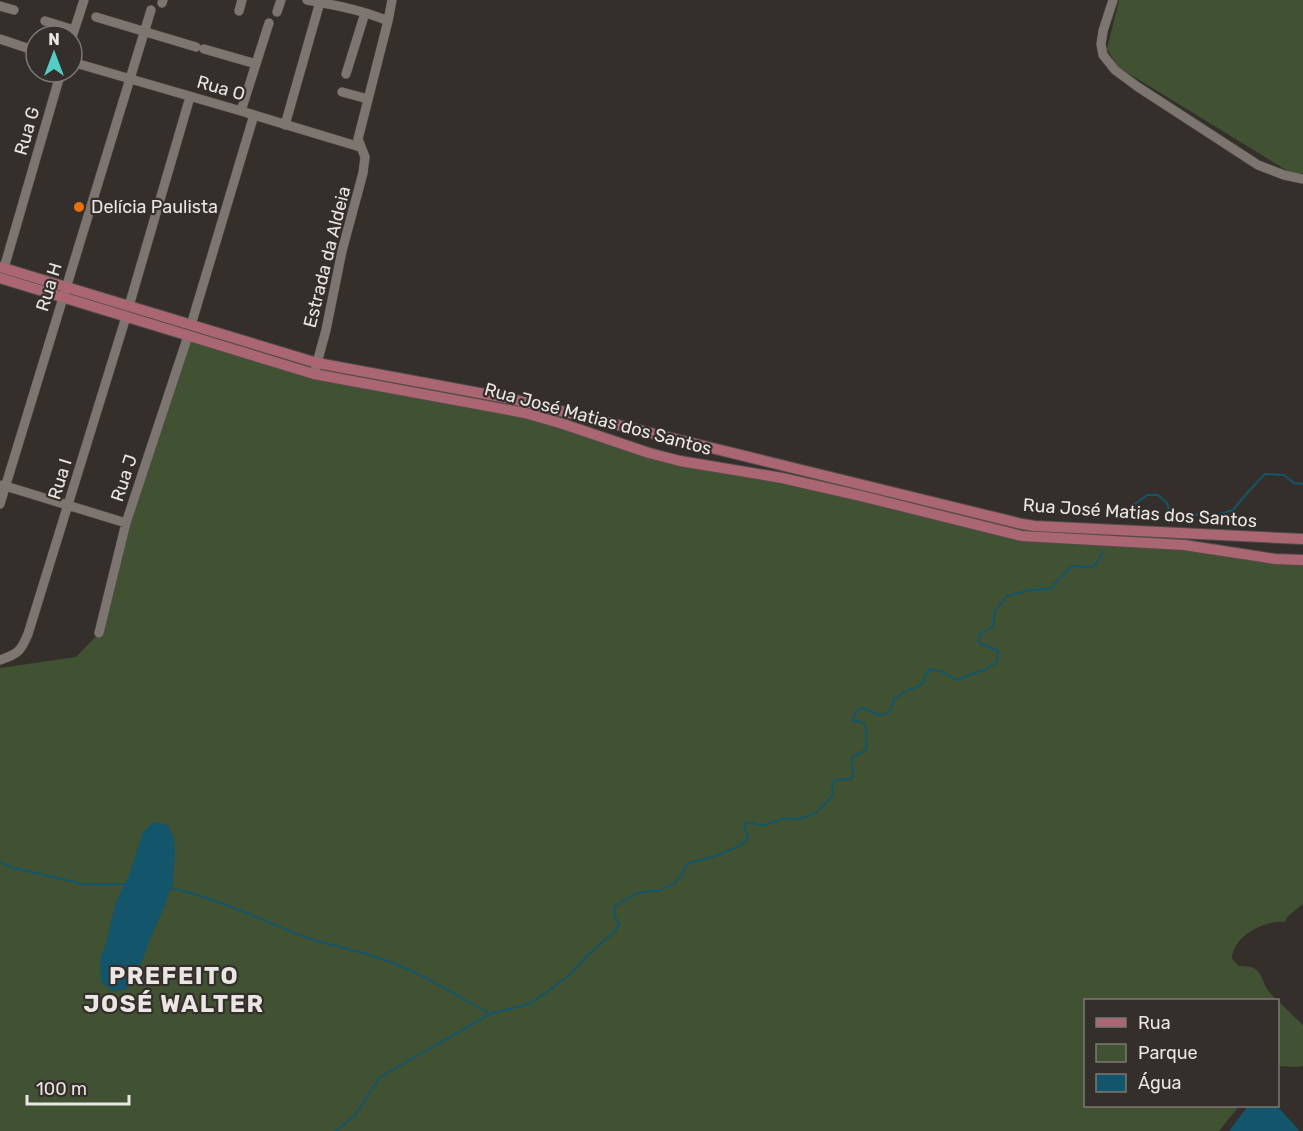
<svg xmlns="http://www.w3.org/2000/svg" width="1303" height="1131" viewBox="0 0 1303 1131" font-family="Rubik,sans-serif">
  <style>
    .green { fill: #405232 }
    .water { fill: #13556a }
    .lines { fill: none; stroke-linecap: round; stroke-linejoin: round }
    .stream { stroke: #13556a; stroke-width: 2 }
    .minor-casing { stroke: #524d49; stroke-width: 10 }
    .major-casing { stroke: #524d49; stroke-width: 12 }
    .minor { stroke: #7d7570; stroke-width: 9 }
    .major { stroke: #ab6674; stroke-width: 10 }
    .food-dot { fill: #e8710a; stroke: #352f2b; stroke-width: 2 }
    .labels { text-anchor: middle; stroke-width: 4.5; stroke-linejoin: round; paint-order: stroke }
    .street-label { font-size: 18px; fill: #eae6e3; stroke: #352f2b }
    .poi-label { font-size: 18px; fill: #eae6e3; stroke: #352f2b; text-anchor: start }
    .district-label { font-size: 24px; font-weight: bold; letter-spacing: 1.5px; fill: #eae6e3; stroke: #352f2b }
  </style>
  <rect width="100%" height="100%" fill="#352f2b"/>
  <path class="green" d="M 1119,0 L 1303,0 L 1303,173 L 1291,173 L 1118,67 L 1107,49 Z
    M 188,336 L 314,374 L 486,406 L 649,453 L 1022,536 L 1303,560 L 1303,904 L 1287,917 L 1285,922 C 1264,920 1232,937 1232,959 L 1239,966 C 1257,966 1259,970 1265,985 C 1267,991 1273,996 1277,1000 L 1086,1000 L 1086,1106 L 1239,1106 L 1219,1131 L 0,1131 L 0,668 L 76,657 L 99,633 L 126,523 Z
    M 1278,1001 L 1303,1025 L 1303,1066 L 1298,1067 L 1278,1066 Z"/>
  <path class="water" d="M 153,822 L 168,825 L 174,838 L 175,853 L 173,882 L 163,910 L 151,937 L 141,964 L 135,977 L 126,989 L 112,991 L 101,982 L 100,959 L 105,946 L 116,902 L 129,875 L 143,832 Z
    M 1248,1106 L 1277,1106 L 1300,1131 L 1229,1131 Z"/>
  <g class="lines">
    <path class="stream" d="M 1122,518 L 1128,509 L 1147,495 L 1158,495 L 1167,503 L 1170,514 L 1217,515 L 1233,510 L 1248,492 L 1265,474 L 1284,475 L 1294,483 L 1303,484
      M 0,862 L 10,867 L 83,884 L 126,884
      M 170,888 C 218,898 262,921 308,938 C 331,946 356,950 379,958 C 418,971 454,994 490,1014
      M 336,1131 L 355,1115 L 380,1077 L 490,1014 L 531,1003 L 567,977 L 586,957 L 616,930 L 619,923 L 615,917 L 614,908 L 618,904 L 636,894 L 653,890 L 660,891 L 674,883 L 681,877 L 684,869 L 689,863 L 716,856 L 741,845 L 748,838 L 745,829 L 745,823 C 752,821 757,826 763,825 C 771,824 781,818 786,818 C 789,818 792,820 795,819 C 812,818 824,808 833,794 L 832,786 L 835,780 L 850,779 L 854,775 L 852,767 L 852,757 L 866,750 C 866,743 869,728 863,723 C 860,721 856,722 852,720 L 857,711 L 863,708 C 879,716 890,721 894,699 L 906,691 L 917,687 L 922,684 L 929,669 L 943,672 L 956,680 L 986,669 L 997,662 L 998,651 L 979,643 L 980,634 L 993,626 L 995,611 L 1007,596 L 1030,590 L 1050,589 L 1072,566 L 1094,567 L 1103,552"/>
    <defs>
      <path id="minor" d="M 307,0 C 334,5 363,10 388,21 L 358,139 L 365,157 L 363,173 L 342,251 L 326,330 L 314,374
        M 1113,0 L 1103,31 L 1101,44 L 1103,55 L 1115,70 L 1138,87 L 1258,165 L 1284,175 L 1303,179
        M 162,3 L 163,0
        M 0,6 L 14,10
        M 239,11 L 242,0
        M 277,12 L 281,0
        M 96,17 L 196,47
        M 45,21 L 74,30
        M 388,21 L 392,0
        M 72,37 L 84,0
        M 0,39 L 36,51
        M 204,49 L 256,64
        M 72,62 L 241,111 L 360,147
        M 346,74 L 365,13
        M 342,92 L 368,99
        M 241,111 L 269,23
        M 285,125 L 320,2
        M 4,268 L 61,72
        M 129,306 L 190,97
        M 191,325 L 254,115
        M 2,485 L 126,523
        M 0,504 L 151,10
        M 99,633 L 126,523 L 188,336
        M 0,660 C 18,654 21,651 28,634 L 126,317"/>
      <path id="major" d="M 0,267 L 317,363 L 512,399 L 1022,524 L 1035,526 L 1303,539
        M 0,278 L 314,374 L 525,413 L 563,424 L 649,453 L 680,461 L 782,478 L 861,496 L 1022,536 L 1184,545 L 1275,559 L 1303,560"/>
    </defs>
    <use href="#minor" class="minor-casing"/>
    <use href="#major" class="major-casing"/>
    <use href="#minor" class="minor"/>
    <use href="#major" class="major"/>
  </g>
  <circle class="food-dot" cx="79" cy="207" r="6"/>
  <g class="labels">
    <g class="street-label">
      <text transform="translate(221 88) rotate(16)" y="6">Rua O</text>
      <text transform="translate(27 131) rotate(-74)" y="6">Rua G</text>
      <text transform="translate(327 257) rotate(-76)" y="6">Estrada da Aldeia</text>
      <text transform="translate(49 287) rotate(-73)" y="6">Rua H</text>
      <text transform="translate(598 419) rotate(15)" y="6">Rua José Matias dos Santos</text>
      <text transform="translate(124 478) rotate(-72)" y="6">Rua J</text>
      <text transform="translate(60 479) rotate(-73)" y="6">Rua I</text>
      <text transform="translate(1140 513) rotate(4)" y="6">Rua José Matias dos Santos</text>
    </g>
    <g class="poi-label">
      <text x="91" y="213">Delícia Paulista</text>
    </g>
    <g class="district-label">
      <text x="174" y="984">PREFEITO<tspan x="174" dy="28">JOSÉ WALTER</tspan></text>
    </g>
  </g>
  <rect x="1084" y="999" width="195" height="108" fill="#352f2b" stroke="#7d7875" stroke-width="1.5"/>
  <rect x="1096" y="1018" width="30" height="9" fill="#ab6674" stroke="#7d7875" stroke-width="1.5"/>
  <text x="1138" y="1029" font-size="18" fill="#eae6e3">Rua</text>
  <rect x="1096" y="1044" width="30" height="18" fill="#405232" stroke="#7d7875" stroke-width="1.5"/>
  <text x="1138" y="1059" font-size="18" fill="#eae6e3">Parque</text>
  <rect x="1096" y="1074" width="30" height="18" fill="#13556a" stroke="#7d7875" stroke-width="1.5"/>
  <text x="1138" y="1089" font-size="18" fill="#eae6e3">Água</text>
  <g transform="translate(54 54)"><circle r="28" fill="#352f2b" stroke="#7d7875" stroke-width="1.5"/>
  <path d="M0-4.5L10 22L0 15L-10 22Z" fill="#54cdc7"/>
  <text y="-9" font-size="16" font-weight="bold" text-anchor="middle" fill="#eae6e3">N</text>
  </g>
  <path d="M27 1095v9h102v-9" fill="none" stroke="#eae6e3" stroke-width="3"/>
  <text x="36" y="1095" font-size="18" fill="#eae6e3" stroke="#352f2b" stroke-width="4.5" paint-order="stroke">100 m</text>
</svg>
